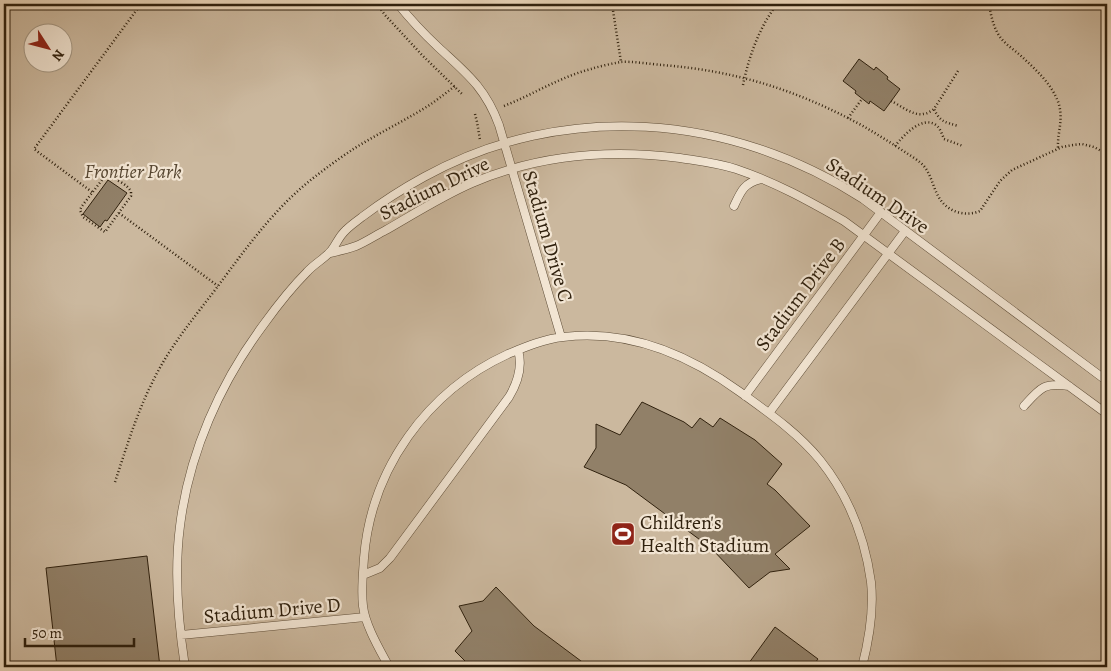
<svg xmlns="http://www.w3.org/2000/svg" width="1111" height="671" viewBox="0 0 1111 671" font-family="Alegreya,serif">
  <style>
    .green { fill: #cbb89e; stroke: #7e6c56; fill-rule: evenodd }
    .building { fill: #918068; stroke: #30210e }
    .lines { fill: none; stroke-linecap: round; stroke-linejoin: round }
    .lane-casing { stroke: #5f4e39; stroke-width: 9 }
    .path { stroke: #30210e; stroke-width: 2.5; stroke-dasharray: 1 2.5; stroke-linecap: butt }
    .lane { stroke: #f2e5d3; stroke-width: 8 }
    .labels { text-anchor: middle; stroke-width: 4.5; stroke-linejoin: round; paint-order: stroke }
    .park-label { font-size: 20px; font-style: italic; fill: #574732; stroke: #f2e5d3 }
    .street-label { font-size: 20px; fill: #30210e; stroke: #f2e5d3 }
    .poi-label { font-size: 20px; fill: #30210e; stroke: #f2e5d3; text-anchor: start }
  </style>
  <rect width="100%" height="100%" fill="#ebd7bb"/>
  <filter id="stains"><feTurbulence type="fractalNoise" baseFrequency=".004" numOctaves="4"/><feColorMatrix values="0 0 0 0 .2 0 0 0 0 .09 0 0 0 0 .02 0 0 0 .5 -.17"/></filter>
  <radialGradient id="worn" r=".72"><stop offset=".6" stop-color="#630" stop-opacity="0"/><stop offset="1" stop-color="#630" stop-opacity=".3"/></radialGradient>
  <path class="green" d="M 4,4 L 1107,4 L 1107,667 L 4,667 ZM 32,32 L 62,32 L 62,62 L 32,62 Z"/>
  <path class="building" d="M 859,59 L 874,70 L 876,67 L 888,77 L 887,79 L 900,89 L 884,111 L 870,101 L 869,104 L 855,93 L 856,91 L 843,81 Z
    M 108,180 L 127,193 L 107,221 L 105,220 L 100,227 L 83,214 Z
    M 642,402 L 684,422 L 692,428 L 700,418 L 713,427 L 720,418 L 755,440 L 782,464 L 767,484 L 775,490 L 810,526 L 775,554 L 790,569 L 770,572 L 749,588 L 711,548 L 626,485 L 584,467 L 596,448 L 596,424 L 620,435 Z
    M 147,556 L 160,667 L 57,667 L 46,568 Z
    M 496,587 L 534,626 L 589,667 L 471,667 L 455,651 L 472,631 L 459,606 L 483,601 Z
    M 775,627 L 818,659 L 812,667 L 746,667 Z"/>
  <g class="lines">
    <defs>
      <path id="lane" d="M 398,4 C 410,19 423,33 438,47 C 466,73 485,87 499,125 L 561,337
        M 734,206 C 741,191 744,183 761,179
        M 330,253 C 339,251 348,249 356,246 C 366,242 376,235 386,230 C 414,214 442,196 472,183 C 538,155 610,149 680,158 C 699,161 717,163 736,169 C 775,182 809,201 844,221 L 1107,414
        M 745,396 L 881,212
        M 1024,406 C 1040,388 1044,382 1069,386
        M 769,413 L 905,231
        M 363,575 L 380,568 L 390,558 L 509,397 C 518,382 523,367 518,350
        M 181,635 L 365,617
        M 185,667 C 178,621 174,572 180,526 C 189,453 220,383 264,324 C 277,306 291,288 307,272 C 314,264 324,259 331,251 C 336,245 339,236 346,230 C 351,225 357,221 362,217 C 382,202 402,189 424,177 C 563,100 731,113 863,199 L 1107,381
        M 389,667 C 380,650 365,625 363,606 C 361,590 363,574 364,558 C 371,469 427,391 508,354 C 525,347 544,339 563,337 C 628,329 689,355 740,392 C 769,413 798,433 820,460 C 848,495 865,538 871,582 C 874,610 869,640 862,667"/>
    </defs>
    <use href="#lane" class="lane-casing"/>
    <path class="path" d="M 377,4 L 385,15 L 422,55 L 462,94
      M 612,4 L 621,62
      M 973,4 L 985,5 L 990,4
      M 989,4 C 991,15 993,27 1000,37 C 1005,44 1013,49 1020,55 C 1034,68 1049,81 1057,99 C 1065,118 1057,131 1058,149
      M 958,71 L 934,109 C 940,122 945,122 958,126
      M 743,85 C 749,56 759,28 777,4
      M 891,101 C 900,105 913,116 923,114 C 927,114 931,111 934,109
      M 504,106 C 534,94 560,77 591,69 C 600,66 611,64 620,62 C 632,61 650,64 662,65 C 737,71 797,90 863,126 C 877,134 891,143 905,152 C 911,156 918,160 923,165 C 932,175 933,189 940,199 C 948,212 966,217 980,211 L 1000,181 L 1012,170 L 1062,147 L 1073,145 L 1082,144 L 1094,147 L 1103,152 L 1107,152
      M 475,114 L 477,122 L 480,140
      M 848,118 L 862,99
      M 895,146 C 903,136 922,115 936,125 C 940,128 942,134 944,139 L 963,146
      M 1103,152 L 1107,159
      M 105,176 C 111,176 129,185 131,192 C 131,194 131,195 131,196 L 105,232 L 83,217 L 80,210 L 82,206 Z
      M 92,192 L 34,149 L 141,4
      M 119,213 L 218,286
      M 115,482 C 126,449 136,415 152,383 C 169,347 194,318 218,286 C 247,247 274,209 312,179 C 326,168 341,157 355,148 C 379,133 404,121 428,106 C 437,100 446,93 455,86
      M 1103,667 L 1107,663"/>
    <use href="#lane" class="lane"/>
  </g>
  <defs>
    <symbol id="stadium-square" viewBox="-11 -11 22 22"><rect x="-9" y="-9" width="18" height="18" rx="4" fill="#8f2418" stroke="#f2e5d3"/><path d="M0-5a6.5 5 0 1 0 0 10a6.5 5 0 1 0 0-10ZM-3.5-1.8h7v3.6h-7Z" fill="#fff"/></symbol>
  </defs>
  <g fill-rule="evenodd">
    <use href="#stadium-square" x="609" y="520" width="28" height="28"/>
  </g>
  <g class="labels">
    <g class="park-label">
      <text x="133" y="178">Frontier Park</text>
    </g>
    <g class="street-label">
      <text transform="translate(434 188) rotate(-26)" y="7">Stadium Drive</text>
      <text transform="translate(878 195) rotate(34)" y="7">Stadium Drive</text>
      <text transform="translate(548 236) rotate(74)" y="7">Stadium Drive C</text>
      <text transform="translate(800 294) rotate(-53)" y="7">Stadium Drive B</text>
      <text transform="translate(272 610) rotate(-5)" y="7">Stadium Drive D</text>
    </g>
    <g class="poi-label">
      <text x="640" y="529">Children's<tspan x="640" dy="23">Health Stadium</tspan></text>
    </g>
  </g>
  <rect width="1111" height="671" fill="none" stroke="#ebd7bb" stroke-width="20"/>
  <rect x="5" y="5" width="1101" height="661" fill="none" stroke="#30210e" stroke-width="2.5"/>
  <rect x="10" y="10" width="1091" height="651" fill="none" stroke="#30210e"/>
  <g transform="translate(48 48) rotate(126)"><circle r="24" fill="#f2e5d3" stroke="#a49784"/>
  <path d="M0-4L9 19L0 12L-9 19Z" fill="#8f2418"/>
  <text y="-8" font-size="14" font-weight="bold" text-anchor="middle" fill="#30210e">N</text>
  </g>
  <path d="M25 638v8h109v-8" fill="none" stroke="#30210e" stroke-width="2.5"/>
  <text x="32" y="638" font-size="15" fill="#30210e" stroke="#f2e5d3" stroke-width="4" paint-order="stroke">50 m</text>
  <rect width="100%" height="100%" filter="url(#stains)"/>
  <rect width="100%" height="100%" fill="url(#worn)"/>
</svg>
